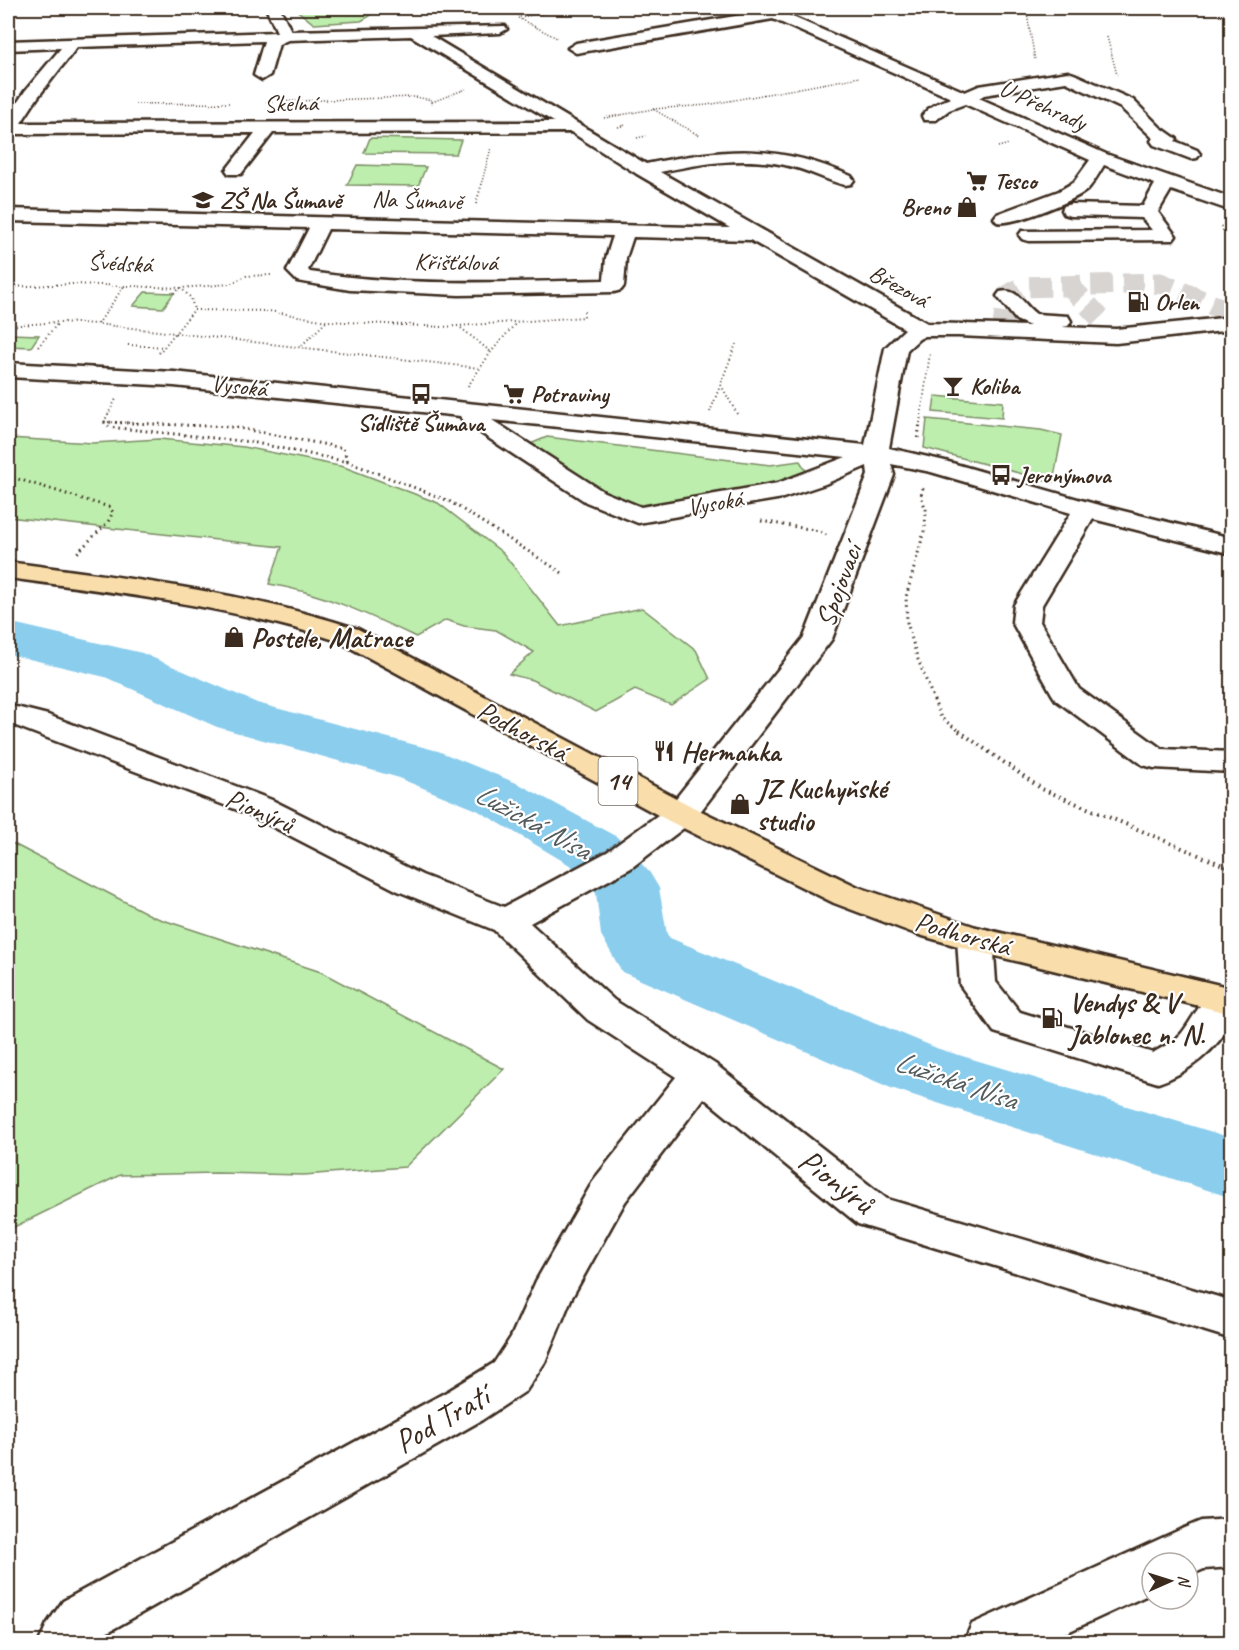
<svg xmlns="http://www.w3.org/2000/svg" width="1239" height="1650" viewBox="0 0 1239 1650" font-family="Caveat,sans-serif">
  <style>
    .green { fill: #bdeead; stroke: #7c8c66; stroke-width: 1.5 }
    .lines { fill: none; stroke-linecap: round; stroke-linejoin: round }
    .river { fill: #8bcded; fill-rule: evenodd }
    .minor-tunnel { stroke: #d8d4d2; stroke-width: 21; stroke-dasharray: 21 10; stroke-linecap: butt }
    .minor-casing { stroke: #3b2a1e; stroke-width: 5 }
    .major-casing { stroke: #3b2a1e; stroke-width: 5 }
    .path-far3 { stroke: #3b2a1e; stroke-width: 1.5; stroke-dasharray: 1 2; stroke-linecap: butt }
    .path-far2 { stroke: #3b2a1e; stroke-width: 2; stroke-dasharray: 1 3; stroke-linecap: butt }
    .path-far1 { stroke: #3b2a1e; stroke-width: 3; stroke-dasharray: 1.5 4; stroke-linecap: butt }
    .path { stroke: #3b2a1e; stroke-width: 4; stroke-dasharray: 1.5 4.5; stroke-linecap: butt }
    .minor { fill: #fff; fill-rule: evenodd }
    .major { fill: #f9deab; fill-rule: evenodd }
    .labels { text-anchor: middle; stroke-width: 4.5; stroke-linejoin: round; paint-order: stroke }
    .far-street-label { font-size: 24px; fill: #3b2a1e; stroke: #fff }
    .far-poi-label { font-size: 24px; font-weight: bold; fill: #3b2a1e; stroke: #fff; text-anchor: start }
    .shield { fill: #fff; stroke: #766a62; stroke-width: 1.5 }
    .shield-label { font-size: 27px; font-weight: bold; fill: #3b2a1e }
    .street-label { font-size: 28px; fill: #3b2a1e; stroke: #fff }
    .poi-label { font-size: 28px; font-weight: bold; fill: #3b2a1e; stroke: #fff; text-anchor: start }
    .water-label { font-size: 30px; font-style: italic; fill: #535b5c; stroke: #fff }
    .near-street-label { font-size: 33px; fill: #3b2a1e; stroke: #fff }
  </style>
  <rect width="100%" height="100%" fill="#fff"/>
  <filter id="ink" filterUnits="userSpaceOnUse"><feTurbulence type="fractalNoise" baseFrequency=".0167" numOctaves="2"/><feDisplacementMap in="SourceGraphic" scale="12" xChannelSelector="R" yChannelSelector="G"/><feConvolveMatrix kernelMatrix="1 2 1 2 8 2 1 2 1" color-interpolation-filters="sRGB"/></filter>
  <g filter="url(#ink)">
    <path class="green" d="M 294,8 L 367,8 L 370,16 L 361,21 L 314,24 Z
      M 370,138 L 461,140 L 456,154 L 364,153 Z
      M 357,165 L 426,167 L 418,186 L 347,185 Z
      M 145,292 L 174,293 L 163,308 L 133,306 Z
      M 8,334 L 39,335 L 31,347 L 8,346 Z
      M 935,396 L 1003,402 L 1002,418 L 933,412 Z
      M 927,419 L 1041,430 L 1062,435 L 1053,482 L 924,448 Z
      M 547,437 L 770,465 L 800,461 L 808,474 L 779,484 L 643,508 L 606,494 L 528,445 Z
      M 8,438 L 93,443 L 159,439 L 244,447 L 344,467 L 438,503 L 503,553 L 560,626 L 642,608 L 696,650 L 710,679 L 671,705 L 635,690 L 596,712 L 532,680 L 509,674 L 534,652 L 496,630 L 464,626 L 446,620 L 416,637 C 369,615 321,592 269,584 L 282,547 L 8,517 Z
      M 8,841 L 154,917 L 321,972 L 504,1069 L 405,1167 L 304,1175 L 217,1173 L 120,1175 L 8,1230 Z"/>
    <g class="lines">
      <path class="river" d="M 8,622 L 142,653 L 257,703 L 438,751 L 519,784 L 617,837 L 650,873 L 659,888 L 667,934 L 670,938 L 939,1049 L 1232,1138 L 1232,1198 L 891,1088 L 622,972 L 601,935 L 596,893 L 573,867 L 477,810 L 396,777 L 217,727 L 105,677 L 8,654 Z"/>
      <path class="minor-tunnel" d="M 1067,283 L 1100,318
        M 1002,333 L 1007,296 L 1022,287 L 1160,283 L 1232,313"/>
      <defs>
        <path id="minor" d="M 266,8 L 280,8 L 291,31 L 505,26 L 507,29 L 500,33 L 431,36 L 646,164 C 725,148 776,143 851,176 L 854,180 L 851,184 L 845,185 C 827,181 811,171 793,167 C 749,155 703,163 660,172 L 927,323 L 1030,326 L 1016,320 L 997,296 L 1000,292 C 1018,287 1023,305 1036,314 L 1068,316 L 1071,321 L 1068,326 L 1062,327 L 1116,329 L 1232,317 L 1232,330 L 1116,343 L 958,336 L 925,336 L 919,339 L 907,350 L 889,448 L 945,461 L 1095,504 L 1232,538 L 1232,554 L 1093,519 L 1042,605 L 1040,622 L 1079,689 L 1162,749 L 1232,752 L 1232,772 L 1154,768 L 1143,765 L 1056,700 L 1052,694 L 1012,622 L 1014,605 L 1071,513 L 931,472 L 891,464 L 894,475 L 832,639 L 693,821 L 631,868 L 530,923 L 614,1000 L 715,1064 L 887,1199 L 1232,1301 L 1232,1339 L 858,1224 L 704,1098 L 625,1202 L 571,1299 L 545,1362 L 526,1391 L 482,1420 L 99,1637 L 95,1642 L 39,1642 L 47,1624 L 63,1601 L 450,1390 L 494,1363 L 511,1337 L 536,1281 L 595,1178 L 676,1077 L 588,1020 L 494,930 L 398,891 L 248,814 L 8,723 L 8,705 L 48,715 L 272,800 L 422,875 L 504,907 L 607,852 L 669,807 L 804,637 L 868,475 L 867,466 L 825,484 L 783,498 L 638,523 L 586,502 L 464,422 L 460,416 L 174,386 L 8,377 L 8,363 L 174,372 L 865,445 L 885,348 L 905,329 L 750,240 L 633,237 L 626,258 L 624,286 L 621,290 L 614,292 L 459,295 L 350,290 L 297,281 L 287,271 L 309,228 L 8,221 L 8,209 L 730,228 L 637,174 L 571,132 L 273,133 L 241,174 L 229,174 L 226,170 L 255,133 L 8,134 L 8,117 L 25,91 L 61,48 L 8,50 L 8,41 L 277,32 ZM 411,36 L 554,122 L 21,123 L 38,97 L 77,47 L 264,41 L 254,75 L 262,80 L 270,75 L 279,44 L 288,40 ZM 328,229 L 613,236 L 606,258 L 604,280 C 506,282 408,287 310,272 L 308,270 ZM 492,420 L 846,457 L 778,483 L 641,507 L 604,492 Z
          M 754,8 L 772,8 L 965,92 L 979,86 L 1068,72 L 1074,74 L 1133,100 L 1160,127 L 1177,139 L 1175,141 L 1197,150 L 1200,154 L 1197,158 L 1191,159 L 1154,145 L 1151,141 L 1153,138 L 1121,108 L 1066,82 L 984,95 L 979,98 L 1106,154 L 1232,198 L 1232,211 L 1171,190 L 1158,212 L 1176,236 L 1173,240 L 1029,241 L 1022,239 L 1019,235 L 1022,231 L 1152,230 L 1142,218 L 1071,216 L 1064,214 L 1062,210 L 1064,206 L 1071,204 L 1143,206 L 1155,184 L 1104,165 C 1099,173 1094,182 1088,189 C 1077,200 1012,226 997,222 L 994,218 L 997,214 L 1059,191 L 1074,182 L 1090,160 L 965,104 L 949,110 L 936,120 L 924,120 L 922,116 C 929,106 939,102 951,98 L 773,19 L 576,53 L 568,48 L 576,43 L 759,12 Z
          M 975,927 L 988,930 L 993,939 L 996,982 L 1020,1012 L 1153,1053 C 1162,1047 1174,1042 1181,1034 C 1194,1019 1208,981 1232,988 C 1232,998 1234,1013 1231,1021 C 1220,1048 1185,1075 1158,1083 L 994,1032 L 960,985 L 957,939 L 962,930 Z
          M 1232,1519 L 1232,1567 L 1204,1569 L 1188,1576 L 1188,1563 L 1152,1563 L 1152,1593 L 1046,1642 L 964,1642 L 972,1624 L 1184,1528 L 1201,1521 Z"/>
        <path id="major" d="M 8,562 C 127,578 244,592 358,629 L 693,807 L 858,887 L 976,927 L 1232,988 L 1232,1014 L 975,951 L 916,934 L 834,903 L 669,821 L 338,641 C 230,606 120,593 8,578 Z"/>
      </defs>
      <use href="#minor" class="minor-casing"/>
      <use href="#major" class="major-casing"/>
      <path class="path-far3" d="M 1026,8 L 1035,60
        M 518,12 L 518,18 L 557,38
        M 520,17 L 581,8
        M 1107,37 L 1117,75
        M 266,102 L 415,97 L 432,100 L 432,105
        M 432,102 L 466,89
        M 135,104 L 231,103
        M 653,109 L 707,105 L 860,77
        M 604,118 L 653,109 L 700,136
        M 618,127 L 626,125
        M 637,138 L 646,136
        M 998,147 L 1009,144
        M 481,185 L 491,148"/>
      <path class="path-far2" d="M 476,204 L 482,183
        M 1221,226 L 1232,247
        M 8,287 L 73,284 L 181,288 L 230,284 L 246,276 L 271,275
        M 174,293 L 181,288 L 191,298 L 194,310
        M 194,310 L 269,311 L 327,321 L 443,327 L 584,317 L 584,311
        M 98,324 L 124,286
        M 8,326 L 59,322 L 97,324 L 479,368
        M 461,328 L 491,352
        M 128,345 L 164,347
        M 302,345 L 327,321
        M 38,347 L 58,323
        M 159,353 L 194,310
        M 721,385 L 737,414
        M 468,386 L 491,352 L 516,323
        M 710,412 L 736,344
        M 104,422 L 116,399
        M 104,422 L 140,423
        M 920,423 L 930,353"/>
      <path class="path-far1" d="M 104,422 L 109,427 L 251,442 L 348,462 L 449,501 L 564,574
        M 104,422 L 233,427 L 343,448 L 348,462
        M 918,438 L 920,422
        M 8,476 L 109,507 L 113,512 L 108,522 L 77,553
        M 923,488 L 921,496 L 926,510 L 925,528 L 906,597 L 907,622 L 917,657 L 941,718 L 961,732
        M 761,521 L 820,531 L 826,535"/>
      <path class="path" d="M 959,731 L 1042,789 L 1232,869"/>
      <use href="#minor" class="minor"/>
      <use href="#major" class="major"/>
    </g>
  </g>
  <defs>
    <symbol id="supermarket-bare" viewBox="-9 -9 18 18"><path d="M-6-5.5h2.5l.6 2H6L4.5 2H-2.5L-4.4-4H-6ZM-1.5 3.2a1.3 1.3 0 1 0 .1 0ZM3 3.2a1.3 1.3 0 1 0 .1 0Z" fill="#3b2a1e" stroke="#fff" stroke-width="2.5" paint-order="stroke"/></symbol>
    <symbol id="school-bare" viewBox="-9 -9 18 18"><path d="M0-5L7-2L0 1L-7-2ZM-4 1L0 2.5L4 1V4Q0 6-4 4Z" fill="#3b2a1e" stroke="#fff" stroke-width="2.5" paint-order="stroke"/></symbol>
    <symbol id="shop-bare" viewBox="-9 -9 18 18"><path d="M-5-2.5h2.3a2.7 3.5 0 0 1 5.4 0H5L5.5 6h-11ZM-1.5-2.5h3a1.5 2.3 0 0 0-3 0Z" fill="#3b2a1e" stroke="#fff" stroke-width="2.5" paint-order="stroke"/></symbol>
    <symbol id="fuel-bare" viewBox="-9 -9 18 18"><path d="M-5.5-6h7V0h2V4h1.3V-2.5L3-4.5l.8-.8L6-3V5H2.5V1h-1V6h-7ZM-4.2-4.7v3.2H.2V-4.7Z" fill="#3b2a1e" stroke="#fff" stroke-width="2.5" paint-order="stroke"/></symbol>
    <symbol id="bar-bare" viewBox="-9 -9 18 18"><path d="M-6-5H6L.8 .8V4.5H3.5V6h-7V4.5H-.8V.8Z" fill="#3b2a1e" stroke="#fff" stroke-width="2.5" paint-order="stroke"/></symbol>
    <symbol id="bus-bare" viewBox="-9 -9 18 18"><path d="M-5-6H5V4H4V6H2V4H-2V6H-4V4H-5ZM-3.5-4V0h7V-4ZM-3.5 1.2v1.5H-2V1.2ZM2 1.2v1.5H3.5V1.2Z" fill="#3b2a1e" stroke="#fff" stroke-width="2.5" paint-order="stroke"/></symbol>
    <symbol id="restaurant-bare" viewBox="-9 -9 18 18"><path d="M-5-6h1v4h1v-4h1v4h1v-4h1v5L-1.5 .5V6h-2V.5L-5-1ZM5-6V6H3V1.5H1.5Q1.5-4 5-6Z" fill="#3b2a1e" stroke="#fff" stroke-width="2.5" paint-order="stroke"/></symbol>
  </defs>
  <g fill-rule="evenodd">
    <use href="#supermarket-bare" x="962" y="166" width="30" height="30"/>
    <use href="#school-bare" x="188" y="185" width="30" height="30"/>
    <use href="#shop-bare" x="952" y="192" width="30" height="30"/>
    <use href="#fuel-bare" x="1123" y="287" width="30" height="30"/>
    <use href="#bar-bare" x="938" y="371" width="30" height="30"/>
    <use href="#bus-bare" x="406" y="379" width="30" height="30"/>
    <use href="#supermarket-bare" x="499" y="379" width="30" height="30"/>
    <use href="#bus-bare" x="986" y="460" width="30" height="30"/>
    <use href="#shop-bare" x="219" y="622" width="30" height="30"/>
    <use href="#restaurant-bare" x="649" y="736" width="30" height="30"/>
    <use href="#shop-bare" x="725" y="789" width="30" height="30"/>
    <use href="#fuel-bare" x="1037" y="1003" width="30" height="30"/>
  </g>
  <g class="labels">
    <g class="far-street-label">
      <text x="291" y="111">Skelná</text>
      <text transform="translate(1043 105) rotate(24)" y="8">U Přehrady</text>
      <text transform="translate(417 200) rotate(2)" y="8">Na Šumavě</text>
      <text transform="translate(456 262) rotate(1)" y="8">Křišťálová</text>
      <text transform="translate(120 263) rotate(3)" y="8">Švédská</text>
      <text transform="translate(899 286) rotate(29)" y="8">Březová</text>
      <text transform="translate(239 386) rotate(6)" y="8">Vysoká</text>
      <text transform="translate(715 503) rotate(-10)" y="8">Vysoká</text>
    </g>
    <g class="far-poi-label">
      <text x="994" y="189">Tesco</text>
      <text x="220" y="208">ZŠ Na Šumavě</text>
      <text x="950" y="215" text-anchor="end">Breno</text>
      <text x="1155" y="310">Orlen</text>
      <text x="970" y="394">Koliba</text>
      <text x="531" y="402">Potraviny</text>
      <text x="421" y="431" text-anchor="middle">Sídliště Šumava</text>
      <text x="1018" y="483">Jeronýmova</text>
    </g>
    <rect class="shield" x="598.5" y="757" width="39" height="48" rx="4.5"/>
    <g class="shield-label">
      <text x="618" y="790">14</text>
    </g>
    <g class="street-label">
      <text transform="translate(838 585) rotate(-70)" y="10">Spojovací</text>
      <text transform="translate(523 730) rotate(28)" y="10">Podhorská</text>
      <text transform="translate(260 810) rotate(24)" y="10">Pionýrů</text>
      <text transform="translate(963 933) rotate(16)" y="10">Podhorská</text>
    </g>
    <g class="poi-label">
      <text x="251" y="647">Postele, Matrace</text>
      <text x="681" y="761">Hermanka</text>
      <text x="757" y="798">JZ Kuchyňské<tspan x="757" dy="32">studio</tspan></text>
      <text x="1069" y="1012">Vendys &amp; V<tspan x="1069" dy="32">Jablonec n. N.</tspan></text>
    </g>
    <g class="water-label">
      <text transform="translate(533 821) rotate(29)" y="10">Lužická Nisa</text>
      <text transform="translate(956 1080) rotate(19)" y="10">Lužická Nisa</text>
    </g>
    <g class="near-street-label">
      <text transform="translate(837 1180) rotate(37)" y="12">Pionýrů</text>
      <text transform="translate(441 1418) rotate(-30)" y="12">Pod Tratí</text>
    </g>
  </g>
  <rect width="1239" height="1650" fill="none" stroke="#fff" stroke-width="30"/>
  <rect x="15" y="15" width="1209" height="1620" fill="none" stroke="#3b2a1e" stroke-width="2" filter="url(#ink)"/>
  <g transform="translate(1170 1581) rotate(87)"><circle r="28" fill="#ffffff" stroke="#b1aaa5" stroke-width="1.5"/>
  <path d="M0-4.5L10 22L0 15L-10 22Z" fill="#3b2a1e"/>
  <text y="-9" font-size="16" font-weight="bold" text-anchor="middle" fill="#3b2a1e">N</text>
  </g>
</svg>
